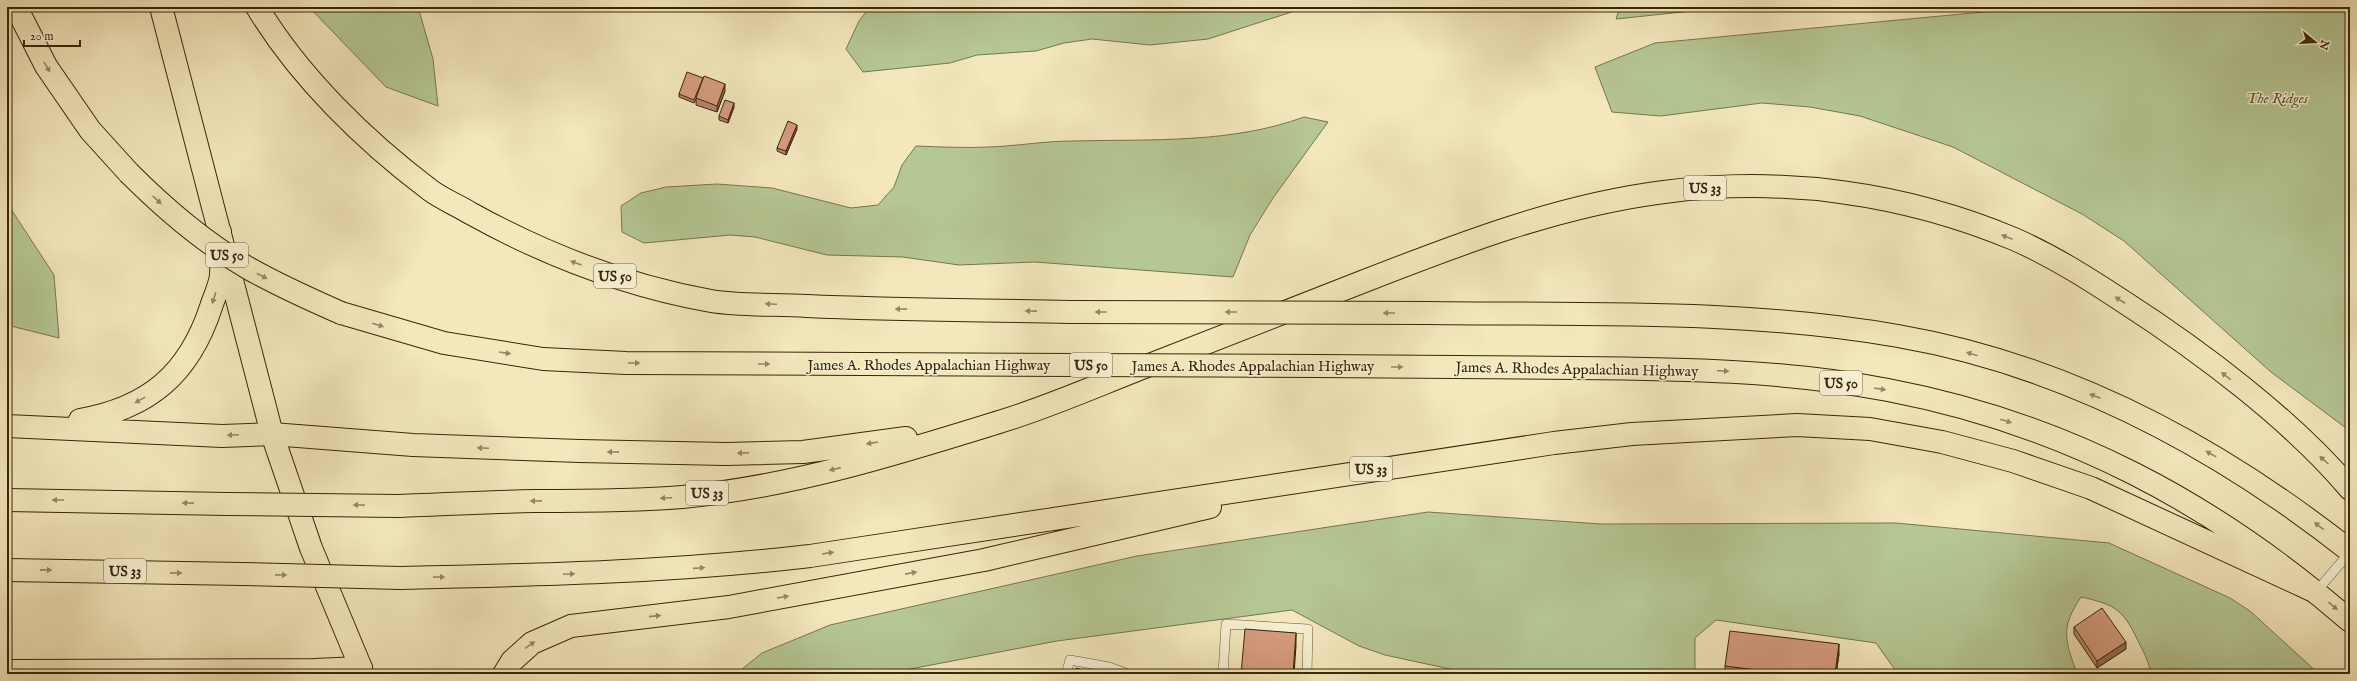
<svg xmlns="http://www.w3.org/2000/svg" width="2357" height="681" viewBox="0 0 2357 681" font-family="'IM FELL English',serif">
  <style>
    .green { fill: #b5c794; stroke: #77764e }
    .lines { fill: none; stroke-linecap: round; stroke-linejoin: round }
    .service-casing { stroke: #685635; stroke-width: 10 }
    .trunk-casing { stroke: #392608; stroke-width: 24 }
    .motorway-casing { stroke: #392608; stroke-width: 24 }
    .service { stroke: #f7efd3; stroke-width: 9 }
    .trunk { stroke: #f3e7bc; stroke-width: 22 }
    .motorway { stroke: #f3e7bc; stroke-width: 22 }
    .motorway-bridge-casing { stroke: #392608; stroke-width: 24; stroke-linecap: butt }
    .motorway-bridge { stroke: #f3e7bc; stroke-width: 22 }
    .wall { fill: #b7856c; stroke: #392608 }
    .shaded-wall { fill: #956c58; stroke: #392608 }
    .building { fill: #d59b7e; stroke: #392608 }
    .oneway { fill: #968662 }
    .labels { text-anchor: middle; stroke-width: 3; stroke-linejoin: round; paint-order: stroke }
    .shield { fill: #f7efd3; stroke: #726245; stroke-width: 1 }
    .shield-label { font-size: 14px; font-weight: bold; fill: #392608 }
    .park-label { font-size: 15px; font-style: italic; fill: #584e2b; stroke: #f7efd3 }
    .street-label { font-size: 15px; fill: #392608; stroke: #f7efd3 }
  </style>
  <rect width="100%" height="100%" fill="#f3e7bc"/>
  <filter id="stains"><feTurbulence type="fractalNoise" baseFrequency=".005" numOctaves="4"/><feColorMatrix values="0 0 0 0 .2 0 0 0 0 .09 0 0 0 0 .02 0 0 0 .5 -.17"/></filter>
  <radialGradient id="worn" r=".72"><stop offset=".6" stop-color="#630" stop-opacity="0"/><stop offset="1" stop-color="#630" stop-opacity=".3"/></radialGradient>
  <path class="green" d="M 309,7 L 418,7 L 433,59 L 438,106 L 386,87 Z
    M 870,7 L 1307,7 L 1208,39 L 1150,45 L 1092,39 L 1064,43 L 1036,51 L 977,55 L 950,63 L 863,72 L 846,49 L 859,21 Z
    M 1620,7 L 1730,7 L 1616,19 Z
    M 2036,7 L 2350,7 L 2350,431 L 2271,372 L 2124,241 L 2082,214 L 1953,147 L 1860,116 L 1810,107 L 1762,103 L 1661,116 L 1612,112 L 1595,67 L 1655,43 Z
    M 1304,117 L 1328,122 L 1273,198 L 1250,235 L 1233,277 L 1035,262 L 959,265 L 903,257 L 827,255 L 755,237 L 730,235 L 644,243 L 622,232 L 621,206 L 641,193 L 666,187 L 717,184 L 772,188 L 851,208 L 878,205 L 894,187 L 902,165 L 916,146 C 940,147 965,148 989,147 C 1017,146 1045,141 1073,141 C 1150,139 1231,144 1304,117 Z
    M 7,203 L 54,275 L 59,338 L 7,325 Z
    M 1428,512 L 1601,524 L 1896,523 L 2109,543 L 2230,598 L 2250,611 L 2319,674 L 2150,674 C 2150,663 2145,655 2140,645 C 2124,611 2118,605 2081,597 C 2060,628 2065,640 2077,674 L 1898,674 L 1876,643 L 1716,620 L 1695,638 L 1695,674 L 1473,674 L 1385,655 L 1359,646 L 1292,610 L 1057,641 L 884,674 L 736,674 L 762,653 L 830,625 L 1137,556 Z"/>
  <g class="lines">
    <defs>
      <path id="service" d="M 2316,592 L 2350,552
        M 1066,674 L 1070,660 L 1109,667 L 1128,674
        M 1223,674 L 1226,624 L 1308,629 L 1307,674"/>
      <path id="trunk" d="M 161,7 L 272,434 L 311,548 L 361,668"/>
      <path id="motorway" d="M 16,7 L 46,66 L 90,130 L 129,173
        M 257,7 C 299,77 365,141 430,190 C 442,199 457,205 470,213 C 544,254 627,286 711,301 C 742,306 776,304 807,306 C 895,310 982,310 1070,312
        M 341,313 L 444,343 L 543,359 L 626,363 L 865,364
        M 1428,313 C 1585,315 1743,309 1898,336 C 2065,365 2218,447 2350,551
        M 1316,366 C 1402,367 1488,368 1575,368 C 1680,369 1784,370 1888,390 C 2066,424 2214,503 2350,621
        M 80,420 C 149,408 189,374 211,307 C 214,297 220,286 221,275 C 222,261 220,246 220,232
        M 7,426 L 222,436 L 272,434 L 413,445 L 580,451 L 726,454 L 803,452 L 906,438
        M 7,500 L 227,504
        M 398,506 C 444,504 490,502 535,501 C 584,501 634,501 682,497 C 791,487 896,454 999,422 C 1049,407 1098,385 1147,366 C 1218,338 1290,310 1362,282 C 1459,244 1560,205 1664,192 C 1783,176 1904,193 2014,239 C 2053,256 2089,279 2124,302 C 2200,351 2292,420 2350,489
        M 7,570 L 242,574
        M 400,578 C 537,575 674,572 810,556 L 1554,443 L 1632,434 L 1797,425 L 1870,429 L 1942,442 L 2013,461 L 2091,488 L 2316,592
        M 7,671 L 314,670 L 361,668
        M 504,674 L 512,661 L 532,643 L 571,626 L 729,607 L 984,560 L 1210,507"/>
    </defs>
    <use href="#service" class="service-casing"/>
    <use href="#trunk" class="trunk-casing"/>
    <use href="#motorway" class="motorway-casing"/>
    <use href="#service" class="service"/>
    <use href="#trunk" class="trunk"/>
    <use href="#motorway" class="motorway"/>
    <defs>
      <path id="motorway-bridge" d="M 129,173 C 165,209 203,242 248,268 C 278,285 309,299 341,313
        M 1070,312 L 1428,313
        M 865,364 L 1316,366
        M 227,504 L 398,506
        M 242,574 L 400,578"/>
    </defs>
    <use href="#motorway-bridge" class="motorway-bridge-casing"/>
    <use href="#motorway-bridge" class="motorway-bridge"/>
  </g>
  <path class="wall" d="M 725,91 L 717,112 L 696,105 L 696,99 L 694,103 L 679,97 L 679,94 Z
    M 734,107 L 728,123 L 719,120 L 719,116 Z
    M 797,129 L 786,155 L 777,151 L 777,148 Z
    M 2074,627 L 2126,649 L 2097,668 L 2074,634 Z
    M 1839,654 L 1836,674 L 1725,674 L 1725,666 Z"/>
  <path class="shaded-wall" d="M 725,84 L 725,91 L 717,112 L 717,106 Z
    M 734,103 L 734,107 L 728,123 L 728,120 Z
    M 797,125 L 797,129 L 786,155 L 786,151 Z
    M 1296,633 L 1296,646 L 1294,674 L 1293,674 Z
    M 2126,642 L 2126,649 L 2097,668 L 2097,661 Z
    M 1839,644 L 1839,654 L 1836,674 L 1835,674 Z"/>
  <path class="building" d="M 687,72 L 703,78 L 694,100 L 679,94 Z
    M 704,76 L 725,84 L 717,106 L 696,98 Z
    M 725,100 L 734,103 L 728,120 L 719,116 Z
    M 788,121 L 797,125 L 786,151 L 777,148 Z
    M 2102,608 L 2126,642 L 2097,661 L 2074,627 Z
    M 1245,629 L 1296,633 L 1293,674 L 1241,674 Z
    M 1730,631 L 1839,644 L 1835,674 L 1789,674 L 1725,666 Z
    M 1076,668 L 1098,674 L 1074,674 Z"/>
  <defs><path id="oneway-solid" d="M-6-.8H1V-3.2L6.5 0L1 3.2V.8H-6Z"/></defs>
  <g class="oneway">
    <use href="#oneway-solid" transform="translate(47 67) rotate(59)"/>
    <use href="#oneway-solid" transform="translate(157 200) rotate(43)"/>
    <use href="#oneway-solid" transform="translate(2007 237) rotate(-159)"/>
    <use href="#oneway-solid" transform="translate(576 263) rotate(-160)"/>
    <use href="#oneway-solid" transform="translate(262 276) rotate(28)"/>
    <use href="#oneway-solid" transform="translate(214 298) rotate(108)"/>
    <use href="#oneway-solid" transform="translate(2120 300) rotate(-147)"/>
    <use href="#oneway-solid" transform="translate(771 304) rotate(-177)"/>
    <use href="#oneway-solid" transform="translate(901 309) rotate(-179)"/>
    <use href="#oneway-solid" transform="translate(1031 311) rotate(-179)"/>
    <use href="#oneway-solid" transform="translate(1101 312) rotate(-180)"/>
    <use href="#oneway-solid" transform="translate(1231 312) rotate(-180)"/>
    <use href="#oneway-solid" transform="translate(1389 313) rotate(-180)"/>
    <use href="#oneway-solid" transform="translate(378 325) rotate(18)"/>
    <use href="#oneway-solid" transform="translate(505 353) rotate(9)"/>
    <use href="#oneway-solid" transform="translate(1972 354) rotate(-163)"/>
    <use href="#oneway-solid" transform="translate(634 363)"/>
    <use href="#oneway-solid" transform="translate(764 364)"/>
    <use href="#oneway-solid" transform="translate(1397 367)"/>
    <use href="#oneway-solid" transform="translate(1723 371) rotate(3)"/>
    <use href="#oneway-solid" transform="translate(2226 376) rotate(-142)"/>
    <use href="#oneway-solid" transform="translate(1880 389) rotate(9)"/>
    <use href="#oneway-solid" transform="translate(2095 396) rotate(-159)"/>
    <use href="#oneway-solid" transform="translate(140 400) rotate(151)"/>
    <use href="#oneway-solid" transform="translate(2006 421) rotate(17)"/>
    <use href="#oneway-solid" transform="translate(233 435) rotate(178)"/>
    <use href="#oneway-solid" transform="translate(872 443) rotate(171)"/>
    <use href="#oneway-solid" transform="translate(483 448) rotate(-178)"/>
    <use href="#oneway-solid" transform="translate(613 452) rotate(-179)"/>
    <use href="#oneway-solid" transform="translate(743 453) rotate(178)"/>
    <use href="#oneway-solid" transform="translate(2211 454) rotate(-151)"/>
    <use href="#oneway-solid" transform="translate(2324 460) rotate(-138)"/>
    <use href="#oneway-solid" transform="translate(835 469) rotate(167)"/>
    <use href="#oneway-solid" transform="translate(666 498) rotate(177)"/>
    <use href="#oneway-solid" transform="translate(58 500) rotate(180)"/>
    <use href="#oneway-solid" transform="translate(536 501) rotate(179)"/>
    <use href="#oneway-solid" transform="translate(188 503) rotate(-179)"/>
    <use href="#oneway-solid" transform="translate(359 505) rotate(-179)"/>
    <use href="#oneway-solid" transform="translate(2319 526) rotate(-142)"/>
    <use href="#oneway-solid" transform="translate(828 553) rotate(-9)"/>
    <use href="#oneway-solid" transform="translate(699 568) rotate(-4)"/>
    <use href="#oneway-solid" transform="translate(46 570) rotate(1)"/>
    <use href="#oneway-solid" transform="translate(176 573) rotate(1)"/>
    <use href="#oneway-solid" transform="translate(911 573) rotate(-11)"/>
    <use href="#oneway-solid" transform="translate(569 574) rotate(-2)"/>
    <use href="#oneway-solid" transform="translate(281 575) rotate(1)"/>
    <use href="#oneway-solid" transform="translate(439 577) rotate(-1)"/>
    <use href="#oneway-solid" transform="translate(783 597) rotate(-11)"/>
    <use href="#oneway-solid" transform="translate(2333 606) rotate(41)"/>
    <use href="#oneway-solid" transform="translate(655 616) rotate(-6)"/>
    <use href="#oneway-solid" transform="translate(530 645) rotate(-34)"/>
  </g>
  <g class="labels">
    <g class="shield">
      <rect x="1684" y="176" width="42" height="24" rx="3"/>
      <rect x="206" y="243" width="42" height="24" rx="3"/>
      <rect x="594" y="264" width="42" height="24" rx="3"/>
      <rect x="1070" y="353" width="42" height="24" rx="3"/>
      <rect x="1820" y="371" width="42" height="24" rx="3"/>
      <rect x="1350" y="457" width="42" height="24" rx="3"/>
      <rect x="686" y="481" width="42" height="24" rx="3"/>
      <rect x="104" y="559" width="42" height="24" rx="3"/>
    </g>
    <g class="shield-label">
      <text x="1705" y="193">US 33</text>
      <text x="227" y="260">US 50</text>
      <text x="615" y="281">US 50</text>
      <text x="1091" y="370">US 50</text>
      <text x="1841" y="388">US 50</text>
      <text x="1371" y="474">US 33</text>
      <text x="707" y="498">US 33</text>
      <text x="125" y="576">US 33</text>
    </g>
    <g class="park-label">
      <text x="2277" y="103">The Ridges</text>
    </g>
    <g class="street-label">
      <text x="929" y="370">James A. Rhodes Appalachian Highway</text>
      <text x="1253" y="371">James A. Rhodes Appalachian Highway</text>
      <text transform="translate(1577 369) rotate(1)" y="5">James A. Rhodes Appalachian Highway</text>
    </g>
  </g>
  <rect width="2357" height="681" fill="none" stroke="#f3e7bc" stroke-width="24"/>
  <rect x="8" y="8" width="2341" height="665" fill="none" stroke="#392608" stroke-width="2"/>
  <rect x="12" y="12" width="2333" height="657" fill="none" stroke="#392608"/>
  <g transform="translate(2315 42) rotate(108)" stroke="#f7efd3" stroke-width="3" paint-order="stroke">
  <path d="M0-3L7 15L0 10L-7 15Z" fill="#392608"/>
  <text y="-6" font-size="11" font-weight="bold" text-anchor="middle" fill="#392608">N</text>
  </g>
  <path d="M24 40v6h56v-6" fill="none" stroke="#392608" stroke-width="2"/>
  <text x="30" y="40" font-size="12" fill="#392608" stroke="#f7efd3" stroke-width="3" paint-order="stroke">20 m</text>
  <rect width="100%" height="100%" filter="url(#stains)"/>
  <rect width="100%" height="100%" fill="url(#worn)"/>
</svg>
